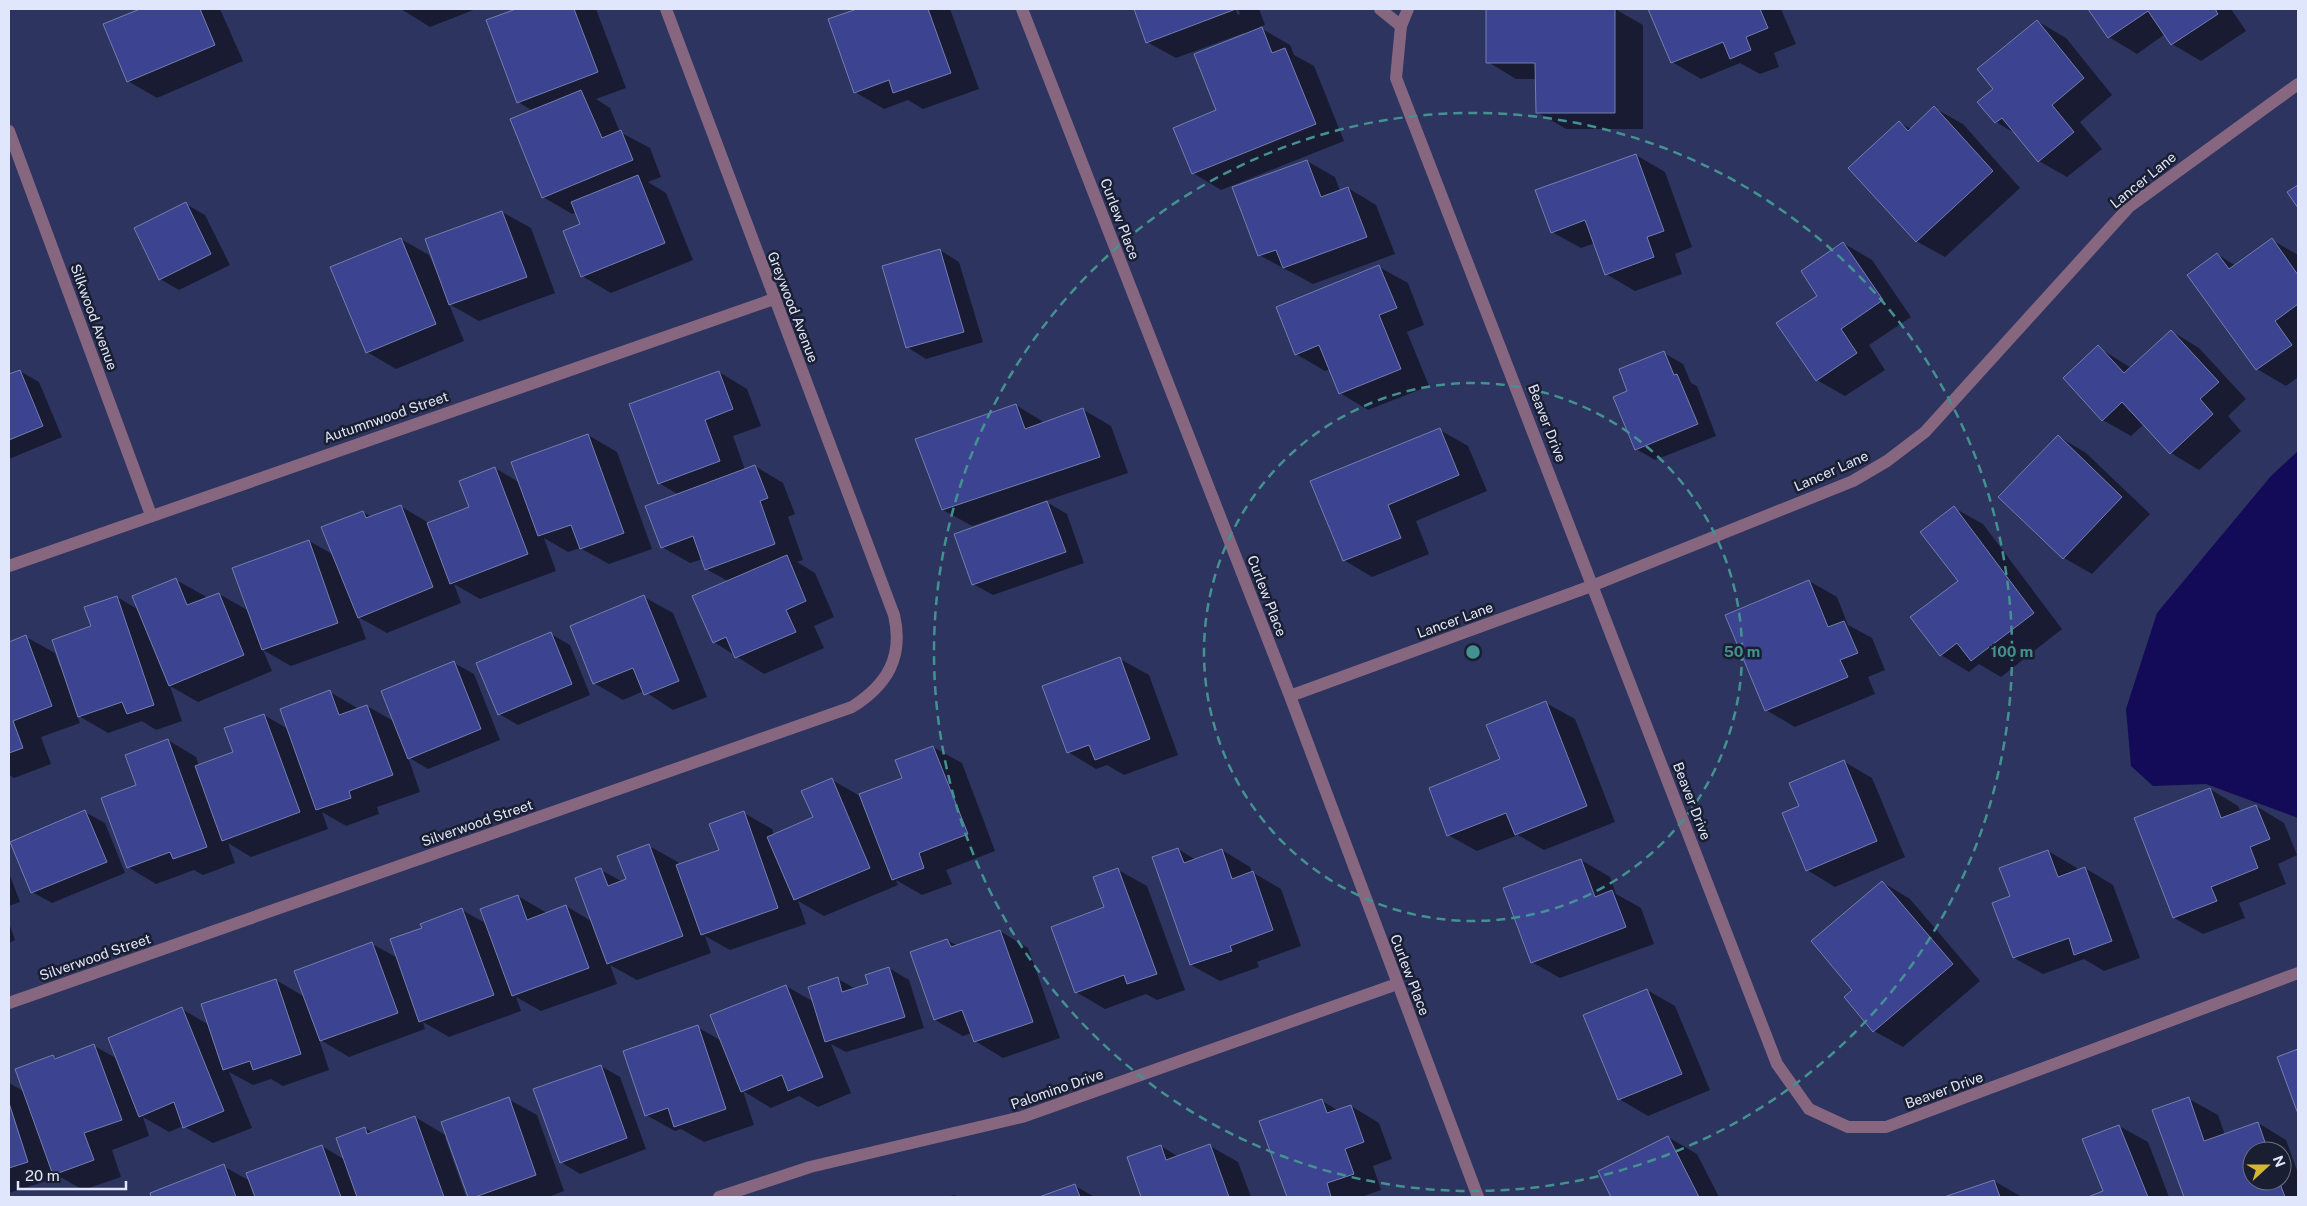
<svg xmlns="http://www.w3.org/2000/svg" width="2307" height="1206" viewBox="0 0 2307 1206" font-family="'Public Sans',sans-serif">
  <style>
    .water { fill: #130b57 }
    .shadow { fill: #0007; fill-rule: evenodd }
    .building { fill: #3c4492; stroke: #747eae }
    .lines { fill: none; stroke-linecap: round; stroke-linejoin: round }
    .service { stroke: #876680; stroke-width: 12 }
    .minor { stroke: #876680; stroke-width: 12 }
    .ring { fill: none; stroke: #439291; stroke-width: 2.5; stroke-dasharray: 9 6 }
    .labels { text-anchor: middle; stroke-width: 5; stroke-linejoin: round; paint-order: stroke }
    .street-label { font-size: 14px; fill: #e0e6fb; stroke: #1a1e31 }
    .centre { fill: #439291; stroke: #1a1e31; stroke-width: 2.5 }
    .ring-label { font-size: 15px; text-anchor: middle; font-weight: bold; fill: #439291; stroke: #1a1e31; stroke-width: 5; stroke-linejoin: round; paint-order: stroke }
  </style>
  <rect width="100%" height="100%" fill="#2d345f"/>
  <path class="water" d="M 2298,451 L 2298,818 L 2206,784 L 2153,786 L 2131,766 L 2126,709 L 2157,613 L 2271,476 Z"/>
  <path class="shadow" d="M 143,9 L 220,9 L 243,61 L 157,98 L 128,81 L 105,25 Z
    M 401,9 L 476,9 L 430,27 Z
    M 520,9 L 596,9 L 626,88 L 596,99 L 610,108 L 620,132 L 650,148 L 661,177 L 648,182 L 666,193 L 693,260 L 611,293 L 582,276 L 582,225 L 576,212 L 572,214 L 543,197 L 533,111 L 518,102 L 488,21 Z
    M 861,9 L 950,9 L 979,89 L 923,109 L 908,100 L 884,109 L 855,92 L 830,20 Z
    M 1135,9 L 1235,9 L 1238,15 L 1240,14 L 1238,9 L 1259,9 L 1265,25 L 1259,27 L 1290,45 L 1294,55 L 1314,66 L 1344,141 L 1221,190 L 1193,173 L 1218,111 L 1245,35 L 1244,33 L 1176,58 L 1147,42 Z
    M 1488,9 L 1615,9 L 1643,25 L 1643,129 L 1566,129 L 1537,112 L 1537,79 L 1516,79 L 1488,62 Z
    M 1650,9 L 1781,9 L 1796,44 L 1774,53 L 1779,67 L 1760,74 L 1740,63 L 1701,79 L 1672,62 Z
    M 2090,9 L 2231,9 L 2246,31 L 2201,61 L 2172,44 L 2165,34 L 2137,54 L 2109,37 Z
    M 2037,21 L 2066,38 L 2112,95 L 2080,122 L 2102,149 L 2067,177 L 2039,161 L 2018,135 L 1996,122 L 1994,89 Z
    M 1934,108 L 1963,124 L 2020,188 L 1945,257 L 1916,241 L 1899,122 L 1911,129 Z
    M 1636,155 L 1665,172 L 1692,247 L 1675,254 L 1682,274 L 1635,291 L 1606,274 L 1595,243 L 1581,248 L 1552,232 Z
    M 1307,161 L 1335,177 L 1340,191 L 1348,188 L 1376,205 L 1395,254 L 1313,284 L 1259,255 Z
    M 186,204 L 205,215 L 230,265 L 179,290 L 160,279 Z
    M 502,212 L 531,228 L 555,293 L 479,321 L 449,304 L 464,341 L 396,369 L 367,352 L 401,239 L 429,255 L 436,270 Z
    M 2272,240 L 2298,255 L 2298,377 L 2286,386 L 2257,369 L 2188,275 L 2217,254 L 2236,266 Z
    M 1843,243 L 1872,260 L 1911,317 L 1869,345 L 1885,370 L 1845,396 L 1817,380 L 1819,296 Z
    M 940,250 L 959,262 L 983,342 L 926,359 L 907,347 Z
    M 1379,267 L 1408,283 L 1424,325 L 1407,332 L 1429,386 L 1368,410 L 1340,393 L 1330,369 L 1325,371 L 1296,354 Z
    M 2171,331 L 2199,348 L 2246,399 L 2228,416 L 2241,431 L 2199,470 L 2171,453 L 2144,424 L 2131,436 L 2103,420 L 2098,347 L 2131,368 Z
    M 1664,353 L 1683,364 L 1691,383 L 1697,386 L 1716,436 L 1655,460 L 1636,449 Z
    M 20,371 L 39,382 L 62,437 L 9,459 L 9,376 Z
    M 719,372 L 747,389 L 761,426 L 733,436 L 745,470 L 755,466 L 783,483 L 795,514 L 788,517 L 803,560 L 797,562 L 815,573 L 834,617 L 814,626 L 824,648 L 764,674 L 714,642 L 728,581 L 706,569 L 703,559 L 690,563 L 662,547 L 679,495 L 659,483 Z
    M 1016,405 L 1045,423 L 1082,409 L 1111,426 L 1128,473 L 1045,501 L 1067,514 L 1084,563 L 993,595 L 973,584 L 1020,512 L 1019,510 L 972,526 L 943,510 Z
    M 1440,430 L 1468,446 L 1487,491 L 1416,521 L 1429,554 L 1372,577 L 1344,560 Z
    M 588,435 L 617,452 L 652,549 L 609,564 L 580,548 L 568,552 L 544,538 L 556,571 L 480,599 L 454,584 L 461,603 L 387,633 L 358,617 L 366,639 L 291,666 L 263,650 L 272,671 L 198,702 L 170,686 L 182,721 L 156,730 L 142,721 L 108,733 L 77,715 L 80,723 L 41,737 L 51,764 L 14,778 L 9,775 L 9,643 L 26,637 L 55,653 L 60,667 L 62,667 L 117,597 L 139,610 L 176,580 L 205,596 L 206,599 L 219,594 L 249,611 L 309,541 L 334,555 L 363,512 L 372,517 L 400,506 L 429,523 L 470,508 L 495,468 L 520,483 Z
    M 2058,436 L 2086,453 L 2150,514 L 2092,574 L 2064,558 Z
    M 1954,508 L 1983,524 L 2062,629 L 2001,677 L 1979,664 L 1969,672 L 1941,655 L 1959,581 Z
    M 1809,581 L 1837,597 L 1848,625 L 1872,638 L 1885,670 L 1868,677 L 1875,694 L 1795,727 L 1766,710 Z
    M 644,597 L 673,613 L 707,697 L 673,710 L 644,691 L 623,700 L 594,683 Z
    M 551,634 L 570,645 L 590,695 L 518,725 L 499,714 Z
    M 1120,659 L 1149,675 L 1178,755 L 1124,775 L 1107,765 L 1096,769 L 1068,752 Z
    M 454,663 L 474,674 L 500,740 L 428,769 L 408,757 L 420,792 L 377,807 L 379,814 L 346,826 L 322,812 L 328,829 L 251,857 L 228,843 L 235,863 L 203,875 L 194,870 L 156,884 L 128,867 L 138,786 L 168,740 L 196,757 L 199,766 L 234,753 L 264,715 L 288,729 L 330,692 L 359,709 L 367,706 L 395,722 Z
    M 1546,703 L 1575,719 L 1615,822 L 1544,850 L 1518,835 L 1477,851 L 1448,835 Z
    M 933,747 L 962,763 L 995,851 L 946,870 L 952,884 L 922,895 L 896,880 L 898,885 L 824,916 L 798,901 L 806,924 L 730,950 L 705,936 L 711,953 L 637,980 L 610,965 L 617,984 L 541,1011 L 516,997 L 521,1011 L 449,1037 L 423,1022 L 425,1029 L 349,1057 L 319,1039 L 329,1070 L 283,1086 L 271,1079 L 253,1085 L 229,1072 L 252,1128 L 213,1143 L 183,1126 L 169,1132 L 143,1117 L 149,1136 L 112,1150 L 121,1177 L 83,1190 L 55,1174 L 56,1178 L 9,1193 L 9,1083 L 25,1092 L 53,1056 L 58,1059 L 94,1046 L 118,1059 L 182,1009 L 209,1025 L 276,980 L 305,997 L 372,944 L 398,958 L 423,929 L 462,910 L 487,924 L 518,896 L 547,913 L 566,906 L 593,922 L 601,870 L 623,882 L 628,880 L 649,846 L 678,862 L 679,866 L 720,851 L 744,813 L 772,829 L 774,835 L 814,818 L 832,780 L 862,797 L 903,778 Z
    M 1843,761 L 1872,778 L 1905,857 L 1835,887 L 1807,870 L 1800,807 Z
    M 2210,789 L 2238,806 L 2241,812 L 2256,806 L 2284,823 L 2297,855 L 2278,864 L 2286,884 L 2239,903 L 2245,918 L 2203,934 L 2174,918 L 2135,819 Z
    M 85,812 L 105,823 L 125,873 L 52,903 L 32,892 Z
    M 1178,849 L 1196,860 L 1222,850 L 1250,867 L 1252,872 L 1281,889 L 1301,946 L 1257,962 L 1259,967 L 1220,981 L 1191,965 L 1153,858 Z
    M 2048,851 L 2077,868 L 2078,871 L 2085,868 L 2113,885 L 2140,958 L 2104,971 L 2084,959 L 2043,974 L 2014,958 L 2011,897 Z
    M 1581,860 L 1610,877 L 1616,894 L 1641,908 L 1654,944 L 1560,978 L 1532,962 Z
    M 1118,870 L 1147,886 L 1185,990 L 1157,1000 L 1146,994 L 1105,1009 L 1076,992 Z
    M 9,873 L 20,902 L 9,906 Z
    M 1882,882 L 1910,899 L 1980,981 L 1903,1047 L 1874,1031 L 1854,990 Z
    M 9,923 L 15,940 L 9,943 Z
    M 1000,931 L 1028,948 L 1060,1038 L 1003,1058 L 975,1041 L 972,1033 L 963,1036 L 935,1020 L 947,940 L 958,946 Z
    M 889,968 L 909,980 L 924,1028 L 846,1052 L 831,1044 L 851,1093 L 818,1107 L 799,1096 L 771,1108 L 743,1091 L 754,1125 L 704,1142 L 681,1129 L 675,1131 L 646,1115 L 697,1027 L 722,1041 L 786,986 L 814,1002 L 838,979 L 856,989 L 869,985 Z
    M 1647,990 L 1675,1006 L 1710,1090 L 1648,1116 L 1619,1099 Z
    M 2298,1050 L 2298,1110 L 2279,1057 Z
    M 601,1066 L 620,1077 L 646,1149 L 580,1174 L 561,1162 Z
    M 508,1099 L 537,1115 L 564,1191 L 548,1197 L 470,1197 L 447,1136 L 445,1137 L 466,1197 L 153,1197 L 151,1194 L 223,1166 L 250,1181 L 322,1146 L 345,1160 L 365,1128 L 373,1133 L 415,1117 L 447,1136 Z
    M 2189,1099 L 2218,1115 L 2225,1135 L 2258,1123 L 2286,1140 L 2298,1173 L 2298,1197 L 2185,1197 L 2154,1111 ZM 2252,1151 L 2282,1151 L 2282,1181 L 2252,1181 Z
    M 1322,1101 L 1339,1111 L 1351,1106 L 1379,1123 L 1392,1159 L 1373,1166 L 1381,1190 L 1361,1197 L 1288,1197 L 1261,1122 Z
    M 2119,1126 L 2148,1142 L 2169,1197 L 2092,1197 L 2105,1192 Z
    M 1668,1137 L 1697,1154 L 1719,1197 L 1613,1197 L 1600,1172 Z
    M 1161,1146 L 1179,1157 L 1210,1146 L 1238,1162 L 1251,1197 L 1142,1197 L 1128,1158 Z
    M 1994,1181 L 2022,1197 L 1948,1197 Z
    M 1075,1186 L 1095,1197 L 1043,1197 Z
    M 954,1195 L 958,1197 L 947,1197 Z"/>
  <path class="building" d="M 140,9 L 200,9 L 215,45 L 127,82 L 103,24 Z
    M 516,9 L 574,9 L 598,72 L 517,103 L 486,20 Z
    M 857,9 L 928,9 L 951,73 L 893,93 L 889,80 L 854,93 L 828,19 Z
    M 1134,9 L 1236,9 L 1146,43 Z
    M 1486,9 L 1615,9 L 1615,113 L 1536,113 L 1535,63 L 1486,63 Z
    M 1648,9 L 1760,9 L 1768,28 L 1746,37 L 1751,50 L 1730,59 L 1723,42 L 1671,63 Z
    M 2088,9 L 2215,9 L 2218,14 L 2171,45 L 2148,11 L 2108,38 Z
    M 2037,20 L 2084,78 L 2052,105 L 2074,132 L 2038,162 L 2002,118 L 1995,123 L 1977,102 L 1993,89 L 1977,69 Z
    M 1262,27 L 1272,53 L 1285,48 L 1316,124 L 1192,174 L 1173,128 L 1216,110 L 1194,54 Z
    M 581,90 L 602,138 L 621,130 L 633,160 L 542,198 L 510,119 Z
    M 1934,106 L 1993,171 L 1916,242 L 1848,168 L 1899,121 L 1908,131 Z
    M 1636,154 L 1664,231 L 1647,237 L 1654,257 L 1605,275 L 1585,220 L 1551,233 L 1535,190 Z
    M 1307,160 L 1321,197 L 1348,187 L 1367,237 L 1283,268 L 1276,250 L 1258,256 L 1232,187 Z
    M 638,175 L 665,243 L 581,277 L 563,231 L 580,224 L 571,202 Z
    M 2298,185 L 2298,208 L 2287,192 Z
    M 186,202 L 211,254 L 159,280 L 134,228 Z
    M 502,211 L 527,277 L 449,305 L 425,239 Z
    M 401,238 L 436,324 L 366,353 L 330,267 Z
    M 2272,238 L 2298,275 L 2298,304 L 2275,321 L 2292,345 L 2256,370 L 2187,275 L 2217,253 L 2229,269 Z
    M 1843,242 L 1883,300 L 1841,329 L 1857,353 L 1816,381 L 1776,323 L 1817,296 L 1801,271 Z
    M 940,249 L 964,332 L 906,348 L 882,266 Z
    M 1379,265 L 1397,308 L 1379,315 L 1401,369 L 1339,394 L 1319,345 L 1295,355 L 1276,307 Z
    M 2171,330 L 2219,382 L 2200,399 L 2213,414 L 2170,454 L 2122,402 L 2102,421 L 2063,378 L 2098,345 L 2124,373 Z
    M 1664,351 L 1674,375 L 1677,374 L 1698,424 L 1635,450 L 1613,397 L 1627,391 L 1619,369 Z
    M 20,370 L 43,426 L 9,440 L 9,374 Z
    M 719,371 L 733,409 L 705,420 L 720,461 L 658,484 L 629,404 Z
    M 1016,404 L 1025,429 L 1083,408 L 1100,457 L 942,510 L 915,439 Z
    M 1440,428 L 1459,475 L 1388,505 L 1401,538 L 1343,561 L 1310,481 Z
    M 588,434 L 624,533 L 580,549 L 571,525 L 538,536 L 511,462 Z
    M 2058,435 L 2122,497 L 2063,559 L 1998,497 Z
    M 755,465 L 768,498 L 760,501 L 775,544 L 705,570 L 693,536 L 661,548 L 645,506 Z
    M 495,467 L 528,554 L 450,584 L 427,523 L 469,507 L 459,481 Z
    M 1047,501 L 1066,552 L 972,585 L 954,534 Z
    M 401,505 L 433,587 L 358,618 L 321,527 L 363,511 L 366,518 Z
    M 1954,506 L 2034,613 L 1971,661 L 1957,643 L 1940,656 L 1910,617 L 1958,581 L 1920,532 Z
    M 309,540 L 338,623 L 262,650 L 232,568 Z
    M 787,555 L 806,601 L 786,610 L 796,632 L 735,658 L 726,637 L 713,643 L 692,596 Z
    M 176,578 L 187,605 L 219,593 L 244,655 L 169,686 L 132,596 Z
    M 1809,580 L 1828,627 L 1844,621 L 1858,653 L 1840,660 L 1848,677 L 1765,711 L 1725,615 Z
    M 644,595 L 679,681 L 644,695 L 633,668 L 593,684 L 570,626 Z
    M 117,596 L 154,705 L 127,714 L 122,702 L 78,717 L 52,640 L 91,626 L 84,607 Z
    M 551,632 L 572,684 L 498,715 L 476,663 Z
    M 26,635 L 52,706 L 13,721 L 23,748 L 9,753 L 9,642 Z
    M 1120,657 L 1150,739 L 1095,760 L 1089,745 L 1067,753 L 1042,686 Z
    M 454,661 L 481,729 L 408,759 L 381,691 Z
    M 330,690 L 339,715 L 367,705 L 393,775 L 349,791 L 351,798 L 316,810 L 280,709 Z
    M 1546,701 L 1587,806 L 1515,835 L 1506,813 L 1447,836 L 1429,788 L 1500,759 L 1486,725 Z
    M 264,714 L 300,812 L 222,841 L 195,766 L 233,752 L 224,728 Z
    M 168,739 L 207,847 L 173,859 L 170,852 L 127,868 L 101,798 L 136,785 L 125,755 Z
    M 933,746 L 968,834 L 919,853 L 924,868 L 892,880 L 859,794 L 902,778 L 895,760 Z
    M 1844,760 L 1877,841 L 1806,871 L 1782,813 L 1799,806 L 1789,783 Z
    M 832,778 L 870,868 L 794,900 L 767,837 L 813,817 L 801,791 Z
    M 2210,788 L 2221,818 L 2256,805 L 2270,839 L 2250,847 L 2258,868 L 2211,887 L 2217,901 L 2173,918 L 2134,818 Z
    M 85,810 L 107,862 L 31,893 L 10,842 Z
    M 744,811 L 778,908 L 701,935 L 676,865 L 719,850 L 709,824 Z
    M 649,844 L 683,936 L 607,964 L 575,878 L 601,868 L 608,886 L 626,879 L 617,856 Z
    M 1178,848 L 1184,863 L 1222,849 L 1232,879 L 1253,871 L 1273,930 L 1230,946 L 1232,951 L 1190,965 L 1152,857 Z
    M 2048,850 L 2058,877 L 2085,867 L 2112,941 L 2074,955 L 2069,938 L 2013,958 L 1992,903 L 2010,896 L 1999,868 Z
    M 1581,859 L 1595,897 L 1612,890 L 1626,927 L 1531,963 L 1503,888 Z
    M 1118,868 L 1157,974 L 1127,984 L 1124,975 L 1075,993 L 1051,927 L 1104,907 L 1093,877 Z
    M 1882,881 L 1953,964 L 1873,1032 L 1844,997 L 1852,990 L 1811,941 Z
    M 518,895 L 527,920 L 566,905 L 589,968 L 512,996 L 480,909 Z
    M 462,908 L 494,995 L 419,1022 L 390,939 L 422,928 L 420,924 Z
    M 1000,930 L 1033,1022 L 974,1042 L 962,1010 L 934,1020 L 910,952 L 947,939 L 951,947 Z
    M 372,942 L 398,1013 L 320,1041 L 294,971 Z
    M 889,967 L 905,1017 L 825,1042 L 808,987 L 838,977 L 842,992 L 868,984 L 865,975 Z
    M 276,979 L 301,1054 L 253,1070 L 250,1061 L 223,1070 L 201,1004 Z
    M 786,985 L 823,1077 L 788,1091 L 782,1075 L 741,1092 L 710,1015 Z
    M 1647,989 L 1682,1074 L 1618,1100 L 1583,1015 Z
    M 182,1007 L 224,1111 L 183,1128 L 174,1102 L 139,1117 L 108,1038 Z
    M 698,1025 L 726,1109 L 674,1127 L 668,1108 L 645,1116 L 623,1051 Z
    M 94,1044 L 122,1120 L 84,1133 L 94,1160 L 53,1175 L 15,1069 L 53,1055 L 55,1059 Z
    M 2298,1049 L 2298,1114 L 2277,1057 Z
    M 601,1065 L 627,1138 L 560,1163 L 533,1089 Z
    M 509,1097 L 536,1175 L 475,1197 L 468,1197 L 441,1122 Z
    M 2189,1097 L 2204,1141 L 2258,1122 L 2268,1151 L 2252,1151 L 2252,1181 L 2279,1181 L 2285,1197 L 2184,1197 L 2152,1110 Z
    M 1322,1099 L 1327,1113 L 1351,1105 L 1364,1142 L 1345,1149 L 1354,1174 L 1327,1183 L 1331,1197 L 1287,1197 L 1259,1121 Z
    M 9,1103 L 28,1162 L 9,1168 Z
    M 415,1116 L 444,1197 L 357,1197 L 336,1138 L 365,1127 L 367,1134 Z
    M 2119,1125 L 2148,1197 L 2088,1197 L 2103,1191 L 2082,1139 Z
    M 1668,1136 L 1699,1197 L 1611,1197 L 1598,1171 Z
    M 1210,1144 L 1229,1197 L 1141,1197 L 1127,1157 L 1161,1145 L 1166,1160 Z
    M 322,1145 L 341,1197 L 255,1197 L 246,1173 Z
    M 224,1164 L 236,1197 L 151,1197 L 150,1193 Z
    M 1994,1180 L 2000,1197 L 1944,1197 Z
    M 1075,1184 L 1080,1197 L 1039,1197 Z"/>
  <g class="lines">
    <path class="service" d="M 1380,9 L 1401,26"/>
    <path class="minor" d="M 1022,9 L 1290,696 L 1478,1197
      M 1408,9 L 1401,26 L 1396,78 L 1777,1064 L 1809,1109 L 1848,1127 L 1886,1127 L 2298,973
      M 9,131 L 151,515
      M 9,566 L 774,299
      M 1290,696 L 1594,585 L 1853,481 L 1887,461 L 1925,432 L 2129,207 L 2298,84
      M 9,1003 L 852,707 C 887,685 904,657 894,615 L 666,9
      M 719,1197 L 810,1167 L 1022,1117 L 1397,984"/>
  </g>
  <g class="ring">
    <circle cx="1473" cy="652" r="269"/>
    <circle cx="1473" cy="652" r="539"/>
  </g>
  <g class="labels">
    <g class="street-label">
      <text transform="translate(2143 180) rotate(-39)" y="5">Lancer Lane</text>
      <text transform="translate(1120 219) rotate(69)" y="5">Curlew Place</text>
      <text transform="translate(793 307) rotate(69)" y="5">Greywood Avenue</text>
      <text transform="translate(94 317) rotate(70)" y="5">Silkwood Avenue</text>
      <text transform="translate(386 417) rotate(-19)" y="5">Autumnwood Street</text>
      <text transform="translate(1547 423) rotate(69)" y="5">Beaver Drive</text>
      <text transform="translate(1831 471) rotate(-24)" y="5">Lancer Lane</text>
      <text transform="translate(1267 596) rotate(69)" y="5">Curlew Place</text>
      <text transform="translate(1455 620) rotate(-20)" y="5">Lancer Lane</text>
      <text transform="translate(1692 801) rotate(69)" y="5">Beaver Drive</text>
      <text transform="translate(477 823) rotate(-19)" y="5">Silverwood Street</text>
      <text transform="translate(95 957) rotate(-19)" y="5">Silverwood Street</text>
      <text transform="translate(1410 975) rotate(69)" y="5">Curlew Place</text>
      <text transform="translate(1057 1089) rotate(-19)" y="5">Palomino Drive</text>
      <text transform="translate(1944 1090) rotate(-20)" y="5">Beaver Drive</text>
    </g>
  </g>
  <circle cx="1473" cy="652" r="8" class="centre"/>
  <g class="ring-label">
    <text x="1742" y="657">50 m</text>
    <text x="2012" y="657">100 m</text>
  </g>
  <rect width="2307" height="1206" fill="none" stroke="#e0e6fb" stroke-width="20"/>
  <g transform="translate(2267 1166) rotate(69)"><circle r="24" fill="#1a1e31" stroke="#696e82"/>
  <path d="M0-4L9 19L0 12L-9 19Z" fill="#d5b535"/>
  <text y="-8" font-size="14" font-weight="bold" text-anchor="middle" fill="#e0e6fb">N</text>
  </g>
  <path d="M18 1181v8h108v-8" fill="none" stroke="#e0e6fb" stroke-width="2.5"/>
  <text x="25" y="1181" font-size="15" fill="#e0e6fb" stroke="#1a1e31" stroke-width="4" paint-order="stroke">20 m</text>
</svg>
